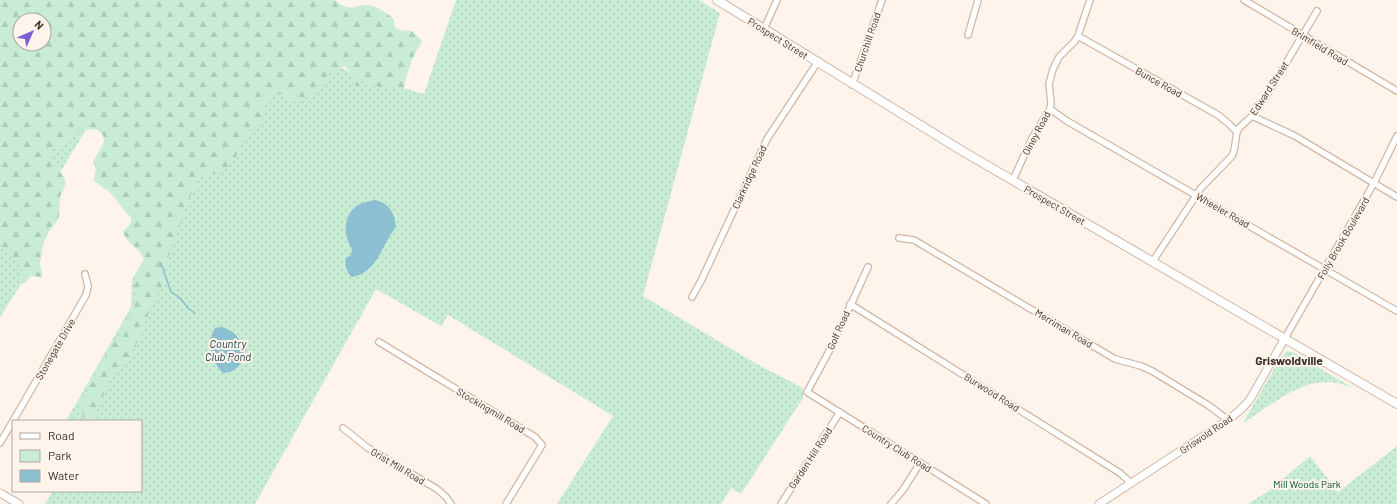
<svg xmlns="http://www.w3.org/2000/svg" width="1397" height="504" viewBox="0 0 1397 504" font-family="Barlow,sans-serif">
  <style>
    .green { fill: url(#green-dots); fill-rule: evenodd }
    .forest { fill: url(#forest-firs); fill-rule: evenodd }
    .water { fill: #8bbfd1 }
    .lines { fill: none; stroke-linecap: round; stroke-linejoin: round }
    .stream { stroke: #8bbfd1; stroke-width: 1.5 }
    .minor-casing { stroke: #d0b6a3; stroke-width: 8 }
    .tertiary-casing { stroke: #d0b6a3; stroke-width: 9 }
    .secondary-casing { stroke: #d0b6a3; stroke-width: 10 }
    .minor { stroke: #fff; stroke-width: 5.5 }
    .tertiary { stroke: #fff; stroke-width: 7 }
    .secondary { stroke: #fff; stroke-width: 8 }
    .labels { text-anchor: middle; stroke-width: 4; stroke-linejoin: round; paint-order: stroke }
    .street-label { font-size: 10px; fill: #3b3129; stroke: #fff4ec }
    .park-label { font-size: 10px; fill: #004d2a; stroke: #fff4ec }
    .water-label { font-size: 11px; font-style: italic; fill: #0c3c4a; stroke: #fff4ec }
    .quarter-label { font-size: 12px; font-weight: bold; fill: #3b3129; stroke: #fff4ec }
  </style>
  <defs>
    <pattern id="green-dots" width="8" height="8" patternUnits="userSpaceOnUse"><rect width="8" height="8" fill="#c8edd4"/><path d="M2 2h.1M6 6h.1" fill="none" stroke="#adccb6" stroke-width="1.8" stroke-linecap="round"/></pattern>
    <pattern id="forest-firs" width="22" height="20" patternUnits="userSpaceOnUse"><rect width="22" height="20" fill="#c8edd4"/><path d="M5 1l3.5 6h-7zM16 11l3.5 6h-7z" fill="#adccb6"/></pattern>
  </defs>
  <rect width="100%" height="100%" fill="#fff4ec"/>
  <path class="green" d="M 456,0 L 699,0 L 720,13 L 643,296 L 755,363 L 803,388 L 803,398 L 741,494 L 731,488 L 721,504 L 557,504 L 613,416 L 448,315 L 441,326 L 376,289 L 255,504 L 45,504 L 53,491 L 141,491 L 141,421 L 66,421 L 131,307 L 132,280 L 196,168 L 97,112 L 10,254 L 23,266 L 20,282 L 21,284 L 0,317 L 0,10 L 253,17 L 347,71 L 424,94 ZM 20,20 L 44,20 L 44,44 L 20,44 Z
    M 1287,351 L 1293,352 L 1356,390 C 1313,366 1278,401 1243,423 L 1281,357 Z
    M 1397,446 L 1397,504 L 1248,504 L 1270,490 L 1310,456 L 1338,492 Z"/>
  <path class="forest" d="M 0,0 L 335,0 C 353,16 360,1 373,6 C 378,8 392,15 394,20 C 395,23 393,25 396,28 C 401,32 406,30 412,31 L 422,41 C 420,47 416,50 414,56 C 409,66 406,77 404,88 L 401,91 L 392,88 L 387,89 L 382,88 L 363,81 L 359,86 L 356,86 C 350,79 352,71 344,66 L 339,71 L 331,72 L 328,75 L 324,87 C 313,95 299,105 286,97 C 281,95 280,92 274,93 L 269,99 L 261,121 L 246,134 L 236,157 L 229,166 L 223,171 L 215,174 L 205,174 L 199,179 L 187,202 L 177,234 L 172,243 L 168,261 L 163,265 L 161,269 L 163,283 L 150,309 L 140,337 L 129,359 L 116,373 L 107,385 L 94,421 L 85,421 L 81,410 L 81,404 L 97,369 L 124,327 L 136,303 L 137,293 L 134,286 L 134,281 L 144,263 L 144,259 L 140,252 L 127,240 L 123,233 L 124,230 C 129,227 133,222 130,216 L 123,209 L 115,198 L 108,191 L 94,181 L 96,168 L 93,162 L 104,142 L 103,135 L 96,129 L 82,130 L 64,146 L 55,147 L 51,151 C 49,163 64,172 66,184 L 60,197 L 59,218 L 48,233 L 43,245 L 40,263 L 42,273 L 42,277 L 31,276 L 25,283 L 21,284 C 18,277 24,271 22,265 L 5,251 L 0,248 ZM 20,20 L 44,20 L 44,44 L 20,44 Z"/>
  <path class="water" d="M 374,200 C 389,202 395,214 396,227 C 384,241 380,263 363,273 C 360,275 355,276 352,277 C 347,273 344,264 346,258 L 351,255 L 352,249 C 342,234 343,211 362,203 C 366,202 370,201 374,200 Z
    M 221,327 C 248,332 252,372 223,373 C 212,363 206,340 215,328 Z"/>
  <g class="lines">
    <path class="stream" d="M 161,263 L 171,292 L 180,298 L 189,309 L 195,313"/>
    <defs>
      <path id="minor" d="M 1244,0 L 1397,91
        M 764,29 L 777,0
        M 968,35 L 978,0
        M 1078,36 L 1218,115 L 1229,124 L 1237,132
        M 852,85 L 882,0
        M 1050,109 L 1067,121 L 1397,311
        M 1252,116 L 1295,136 L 1397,197
        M 1013,180 L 1032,138 L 1050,109 L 1051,103 L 1049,84 L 1053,69 L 1059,57 L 1074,42 L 1078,36 L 1090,0
        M 899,238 L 914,240 L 1115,359 L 1141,366 L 1152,371 L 1208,405 L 1228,420
        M 1153,261 L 1201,188 L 1232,156 L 1234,151 L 1237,132 L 1239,128 L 1252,116 L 1267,95 L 1317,11
        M 868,267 L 833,344 L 807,392 L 986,504
        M 692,297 L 701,281 L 767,139 L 817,63
        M 850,304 L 1120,473 L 1131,483
        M 1285,338 L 1374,183 L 1397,136
        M 379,342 L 535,437 L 542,445 L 506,504
        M 13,421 L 86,295 L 88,286 L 85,274
        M 343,428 L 368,448 L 437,489 L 446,497 L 451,504
        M 0,443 L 13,421
        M 781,504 L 840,412
        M 891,504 L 903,490 L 920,463"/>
      <path id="tertiary" d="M 0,493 L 19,504
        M 1099,504 L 1228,420 L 1239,411 L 1249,401 L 1285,338"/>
      <path id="secondary" d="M 717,0 L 964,152 L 1397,404"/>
    </defs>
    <use href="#minor" class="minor-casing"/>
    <use href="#tertiary" class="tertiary-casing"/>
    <use href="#secondary" class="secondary-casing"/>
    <use href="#minor" class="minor"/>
    <use href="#tertiary" class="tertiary"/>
    <use href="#secondary" class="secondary"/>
  </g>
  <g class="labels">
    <g class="street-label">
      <text transform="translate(778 38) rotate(32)" y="4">Prospect Street</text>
      <text transform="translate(867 42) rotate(-71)" y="4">Churchill Road</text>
      <text transform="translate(1320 46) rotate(31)" y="4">Brimfield Road</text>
      <text transform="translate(1159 82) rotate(29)" y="4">Bunce Road</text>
      <text transform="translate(1269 88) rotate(-57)" y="4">Edward Street</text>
      <text transform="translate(1036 133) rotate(-62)" y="4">Olney Road</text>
      <text transform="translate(749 177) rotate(-65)" y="4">Clarkridge Road</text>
      <text transform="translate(1055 205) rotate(30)" y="4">Prospect Street</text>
      <text transform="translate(1223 210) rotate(30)" y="4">Wheeler Road</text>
      <text transform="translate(1343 238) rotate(-60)" y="4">Folly Brook Boulevard</text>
      <text transform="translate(1064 328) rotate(31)" y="4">Merriman Road</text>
      <text transform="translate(838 330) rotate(-66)" y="4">Golf Road</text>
      <text transform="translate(55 349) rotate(-60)" y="4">Stonegate Drive</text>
      <text transform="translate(992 392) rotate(32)" y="4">Burwood Road</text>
      <text transform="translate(491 410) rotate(31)" y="4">Stockingmill Road</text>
      <text transform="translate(1206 434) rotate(-34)" y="4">Griswold Road</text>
      <text transform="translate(897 448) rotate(32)" y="4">Country Club Road</text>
      <text transform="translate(810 458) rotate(-57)" y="4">Garden Hill Road</text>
      <text transform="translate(398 466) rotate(31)" y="4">Grist Mill Road</text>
    </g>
    <g class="park-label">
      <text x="1307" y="488">Mill Woods Park</text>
    </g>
    <g class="water-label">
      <text x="228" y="348">Country<tspan x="228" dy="13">Club Pond</tspan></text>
    </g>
    <g class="quarter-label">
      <text x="1289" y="365">Griswoldville</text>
    </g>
  </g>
  <rect x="12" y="420" width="130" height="72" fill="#fff4ec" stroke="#b1a69e"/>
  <rect x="20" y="433" width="20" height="6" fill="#ffffff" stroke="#b1a69e"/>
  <text x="48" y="440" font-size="12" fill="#3b3129">Road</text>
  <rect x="20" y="450" width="20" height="12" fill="#c8edd4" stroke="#b1a69e"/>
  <text x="48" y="460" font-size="12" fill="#3b3129">Park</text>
  <rect x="20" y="470" width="20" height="12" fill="#8bbfd1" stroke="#b1a69e"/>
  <text x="48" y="480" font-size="12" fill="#3b3129">Water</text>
  <g transform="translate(32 32) rotate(45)"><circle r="19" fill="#fff4ec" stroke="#b1a69e"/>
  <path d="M0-3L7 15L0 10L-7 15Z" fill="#7e5ed8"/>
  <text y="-6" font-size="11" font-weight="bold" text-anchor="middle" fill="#3b3129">N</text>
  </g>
</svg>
